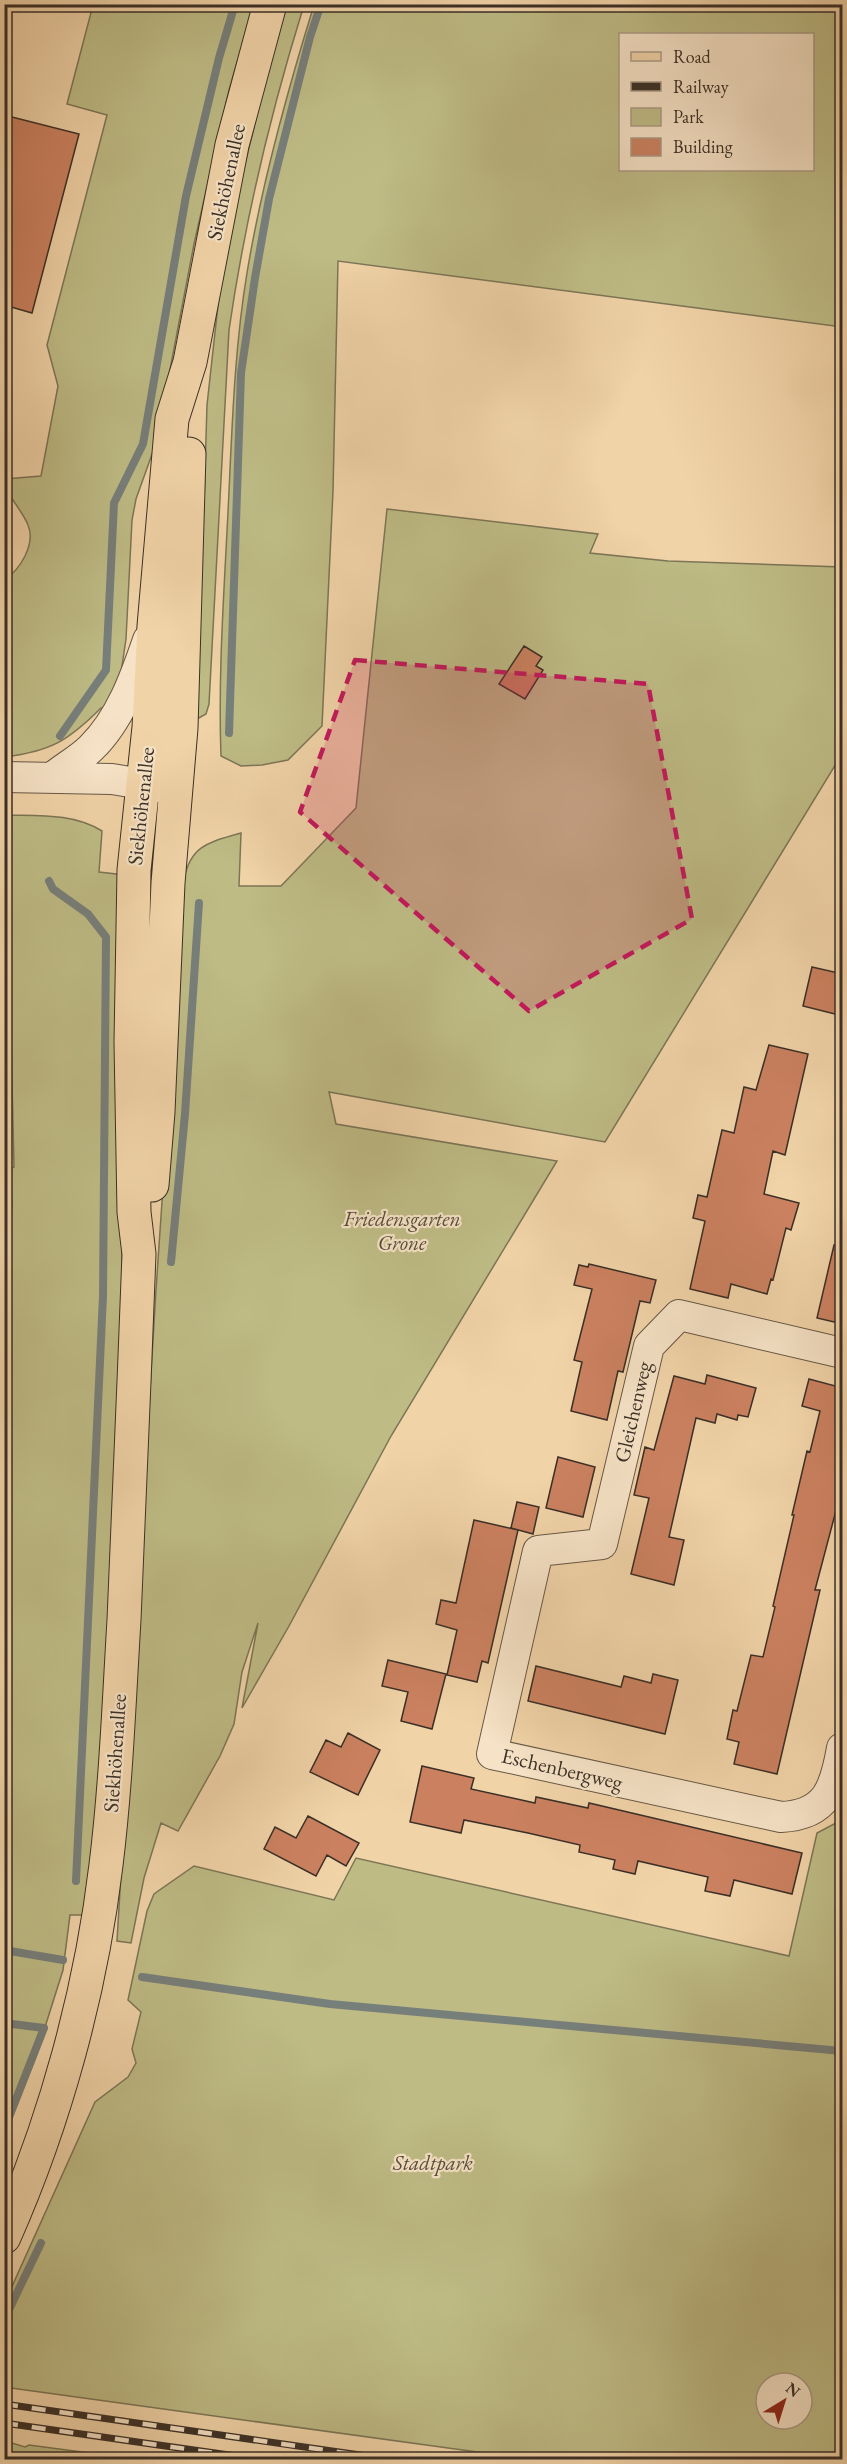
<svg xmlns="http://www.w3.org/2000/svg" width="847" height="2464" viewBox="0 0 847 2464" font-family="'EB Garamond',serif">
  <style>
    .green { fill: #bebb85; stroke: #7c7556; stroke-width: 1.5; fill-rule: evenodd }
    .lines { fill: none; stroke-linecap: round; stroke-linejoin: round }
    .stream { stroke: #777f7b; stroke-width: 8 }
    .building { fill: #cb8160; stroke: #3a2f26; stroke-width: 1.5 }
    .minor-casing { stroke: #685846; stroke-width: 32 }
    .major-casing { stroke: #3a2f26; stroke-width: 35 }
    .minor { stroke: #f6e2c6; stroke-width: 30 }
    .major { stroke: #f1d3a8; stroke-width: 33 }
    .rail-casing { stroke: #3a2f26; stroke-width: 7 }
    .rail { stroke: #f6e2c6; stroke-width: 4.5; stroke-dasharray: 14; stroke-linecap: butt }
    .marked { fill: #c2185b; fill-opacity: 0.2; stroke: #c2185b; stroke-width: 4.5; stroke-dasharray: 12 8; stroke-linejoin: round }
    .labels { text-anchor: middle; stroke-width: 4.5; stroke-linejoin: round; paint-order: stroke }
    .street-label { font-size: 21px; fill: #3a2f26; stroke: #f6e2c6 }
    .park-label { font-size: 21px; font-style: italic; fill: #544b39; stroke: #f6e2c6 }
  </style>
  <rect width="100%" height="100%" fill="#f1d3a8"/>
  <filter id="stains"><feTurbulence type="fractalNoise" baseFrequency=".00333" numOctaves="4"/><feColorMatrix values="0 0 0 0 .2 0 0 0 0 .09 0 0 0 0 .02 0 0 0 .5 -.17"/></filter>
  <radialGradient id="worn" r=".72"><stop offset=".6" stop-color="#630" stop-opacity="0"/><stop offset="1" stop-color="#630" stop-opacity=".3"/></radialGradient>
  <path class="green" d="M 93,5 L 254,5 L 229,90 L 194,244 L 156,443 L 136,499 L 132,520 L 126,639 L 119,686 L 106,711 L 101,708 C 68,741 51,751 5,757 L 5,579 C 20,570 36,544 28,525 C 25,517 18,508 13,500 L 5,500 L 5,479 L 41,476 L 58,386 L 47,345 L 107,115 L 67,104 Z
    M 287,5 L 304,5 C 271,111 245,220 229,330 L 209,704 L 206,714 L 197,719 L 192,689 L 204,503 L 207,405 L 224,251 L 269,65 Z
    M 314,5 L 842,5 L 842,327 L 338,261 L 333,491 L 322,726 L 288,760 L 262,765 L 241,766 L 221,756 C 218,675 224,593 228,512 C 232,432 234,351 247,273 C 262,182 287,92 314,5 ZM 620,34 L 812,34 L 812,170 L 620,170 Z
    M 387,509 L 598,534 L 590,553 L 668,561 L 842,567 L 842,754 L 605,1142 L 329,1092 L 336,1124 L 557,1161 L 391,1436 L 289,1626 L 242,1708 L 258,1623 L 242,1672 L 234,1724 L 220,1756 L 178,1831 L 161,1823 L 144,1878 L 131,1943 L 117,1941 L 156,1290 L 184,879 C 191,844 211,842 241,833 L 239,886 L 281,886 L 356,808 Z
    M 5,815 C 38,816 73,813 102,831 L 99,872 L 125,875 L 121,1210 L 124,1344 L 102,1788 L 85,1915 L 70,1915 L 63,1970 L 34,2062 L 5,2124 L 4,1370 L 12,1200 L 5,1197 L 4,1172 L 14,1167 L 10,998 L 4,996 Z
    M 842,1816 L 842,1884 L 835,1912 L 842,1914 L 842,2459 L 528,2459 L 11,2388 L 5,2389 L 5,2302 L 95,2102 L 128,2077 L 136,2063 L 132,2049 L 141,2012 L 128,2000 L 147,1911 L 154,1894 L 194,1866 L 334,1900 L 356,1858 L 789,1956 L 817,1833 L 836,1823 ZM 766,2383 L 802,2383 L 802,2419 L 766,2419 Z
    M 5,2441 L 25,2447 L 29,2445 L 135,2459 L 5,2459 Z"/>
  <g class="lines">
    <path class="stream" d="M 229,733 L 241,373 L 255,278 L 269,199 L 310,37 L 321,4
      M 60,736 L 106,670 L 114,503 L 143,444 L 186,196 L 219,58 L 235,4
      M 49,881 L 53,889 L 88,914 L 106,937 L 103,1296 L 76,1881
      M 171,1262 L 185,1114 L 199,903
      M 4,1950 L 63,1960
      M 142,1977 L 330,2004 L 842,2051
      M 4,2023 L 44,2028 L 4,2130
      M 4,2320 L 41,2243"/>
  </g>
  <path class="building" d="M 4,115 L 79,134 L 32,313 L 4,305 Z
    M 524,646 L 542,657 L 536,666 L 543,670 L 525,699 L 499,684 Z
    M 812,967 L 843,974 L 843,1016 L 803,1006 Z
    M 769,1045 L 808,1054 L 785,1155 L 773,1151 L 764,1194 L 799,1203 L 791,1230 L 786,1228 L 773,1280 L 771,1279 L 767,1294 L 731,1284 L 728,1298 L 690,1289 L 705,1221 L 693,1218 L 698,1195 L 707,1197 L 722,1130 L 734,1133 L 744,1087 L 756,1090 Z
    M 834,1245 L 843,1246 L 843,1324 L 817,1318 Z
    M 589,1264 L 656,1280 L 650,1303 L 640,1301 L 623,1372 L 618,1371 L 607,1420 L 571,1411 L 582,1362 L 574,1360 L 592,1289 L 574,1285 L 579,1265 L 588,1267 Z
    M 707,1375 L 756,1388 L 748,1417 L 738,1415 L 737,1420 L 717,1414 L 715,1423 L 696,1418 L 669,1537 L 684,1540 L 674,1585 L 631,1574 L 649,1498 L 634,1495 L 645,1447 L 654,1450 L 674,1376 L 705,1384 Z
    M 809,1379 L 843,1388 L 843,1484 L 815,1590 L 820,1590 L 777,1774 L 734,1764 L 739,1742 L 727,1739 L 733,1710 L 737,1711 L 751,1655 L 763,1657 L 775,1607 L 773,1606 L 794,1515 L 792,1515 L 807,1451 L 810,1452 L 820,1411 L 802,1406 Z
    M 558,1457 L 595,1467 L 583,1517 L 546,1508 Z
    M 517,1502 L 539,1507 L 533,1534 L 511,1528 Z
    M 474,1520 L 518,1530 L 488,1663 L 482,1661 L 477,1682 L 447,1675 L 457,1630 L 436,1624 L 441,1600 L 456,1603 Z
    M 388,1660 L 446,1674 L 432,1729 L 401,1721 L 408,1692 L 382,1686 Z
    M 536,1666 L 621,1687 L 624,1676 L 651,1683 L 653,1674 L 678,1680 L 665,1734 L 528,1701 Z
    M 348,1733 L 380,1750 L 358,1795 L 310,1772 L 326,1740 L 341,1747 Z
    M 422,1766 L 474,1778 L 471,1789 L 535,1803 L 536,1797 L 588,1808 L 589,1803 L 802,1853 L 792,1894 L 734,1880 L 730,1896 L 705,1891 L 708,1877 L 638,1861 L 635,1874 L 613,1869 L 615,1860 L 579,1852 L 580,1845 L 528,1833 L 464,1820 L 461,1833 L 410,1822 Z
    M 308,1816 L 359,1843 L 346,1866 L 327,1855 L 316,1876 L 264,1849 L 275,1827 L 296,1838 Z"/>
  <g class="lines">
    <defs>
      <path id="minor" d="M 4,777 L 112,779 L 166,788
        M 53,777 C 65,767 80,759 91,748 C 120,720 135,678 148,640
        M 842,1353 L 679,1315 L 649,1346 L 602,1544 L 538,1551 L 492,1754 L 781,1817 C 827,1815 835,1788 842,1748"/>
      <path id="major" d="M 152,1185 L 158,1112 L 168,883 L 181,728 L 189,454
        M 4,2237 C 55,2122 91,1991 106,1865 C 116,1784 119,1702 124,1620 C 130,1498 134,1376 139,1254 L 134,1212 L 131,1042 L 134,870 L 149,727 L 154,626 L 172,419 L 190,362 L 232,145 L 270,4"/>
    </defs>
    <use href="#minor" class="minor-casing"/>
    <use href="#major" class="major-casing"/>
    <use href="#minor" class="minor"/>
    <use href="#major" class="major"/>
    <defs>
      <path id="rail" d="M 4,2404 L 395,2460
        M 4,2423 L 264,2460"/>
    </defs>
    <use href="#rail" class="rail-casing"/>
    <use href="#rail" class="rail"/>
  </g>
  <path class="marked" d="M 355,660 L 648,684 L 692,919 L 529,1011 L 300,812 Z"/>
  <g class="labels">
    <g class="street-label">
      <text transform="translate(226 182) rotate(-78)" y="7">Siekhöhenallee</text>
      <text transform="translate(141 806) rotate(-84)" y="7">Siekhöhenallee</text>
      <text transform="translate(633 1412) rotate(-77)" y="7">Gleichenweg</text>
      <text transform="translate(115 1753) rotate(-86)" y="7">Siekhöhenallee</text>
      <text transform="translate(562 1769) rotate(13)" y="7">Eschenbergweg</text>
    </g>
    <g class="park-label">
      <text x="402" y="1226">Friedensgarten<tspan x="402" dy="24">Grone</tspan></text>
      <text x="433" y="2170">Stadtpark</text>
    </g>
  </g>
  <rect width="847" height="2464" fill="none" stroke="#f1d3a8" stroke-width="24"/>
  <rect x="6" y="6" width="835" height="2452" fill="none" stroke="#3a2f26" stroke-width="3"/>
  <rect x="12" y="12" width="823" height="2440" fill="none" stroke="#3a2f26" stroke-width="1.5"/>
  <rect x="619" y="33" width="195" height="138" fill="#f6e2c6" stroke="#ab9a86" stroke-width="1.5"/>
  <rect x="631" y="52" width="30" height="9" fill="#f1d3a8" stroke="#ab9a86" stroke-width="1.5"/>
  <text x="673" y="63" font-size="18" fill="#3a2f26">Road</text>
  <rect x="631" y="82" width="30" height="9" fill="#3a2f26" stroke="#ab9a86" stroke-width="1.5"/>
  <text x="673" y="93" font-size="18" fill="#3a2f26">Railway</text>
  <rect x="631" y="108" width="30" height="18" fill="#bebb85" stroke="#ab9a86" stroke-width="1.5"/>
  <text x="673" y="123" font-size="18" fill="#3a2f26">Park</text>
  <rect x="631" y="138" width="30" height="18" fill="#cb8160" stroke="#ab9a86" stroke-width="1.5"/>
  <text x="673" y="153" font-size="18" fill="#3a2f26">Building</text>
  <g transform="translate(784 2401) rotate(38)"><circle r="28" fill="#f6e2c6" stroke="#ab9a86" stroke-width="1.5"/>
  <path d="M0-4.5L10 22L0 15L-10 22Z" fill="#8f2418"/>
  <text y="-9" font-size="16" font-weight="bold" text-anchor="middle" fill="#3a2f26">N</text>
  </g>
  <rect width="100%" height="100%" filter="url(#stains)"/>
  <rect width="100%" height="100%" fill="url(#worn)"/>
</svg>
